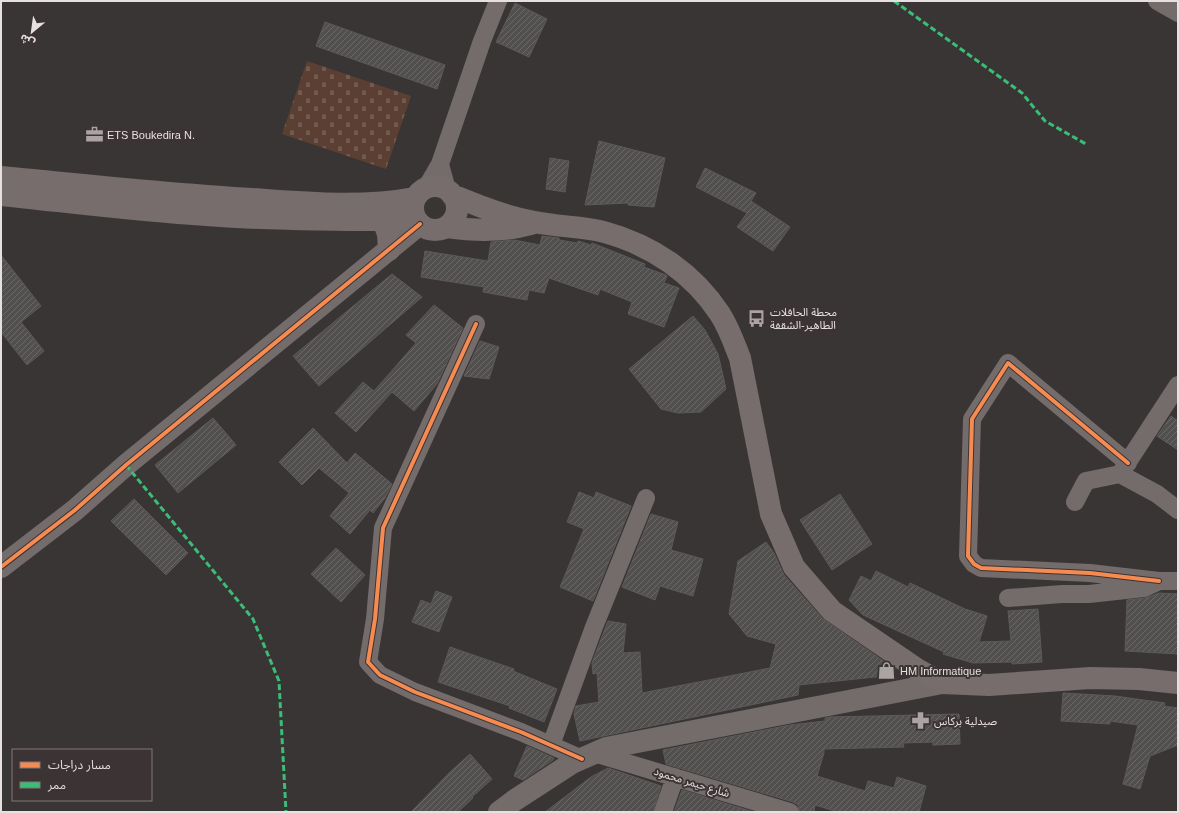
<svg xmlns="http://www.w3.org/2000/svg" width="1179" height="813" viewBox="0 0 1179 813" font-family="Arial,'Noto Sans Arabic',sans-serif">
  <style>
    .cemetery { fill: url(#cemetery-stones) }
    .building { fill: url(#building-hatch); stroke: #5d595a }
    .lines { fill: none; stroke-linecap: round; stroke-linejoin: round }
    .minor { stroke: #746b6b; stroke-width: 18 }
    .tertiary { stroke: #746b6b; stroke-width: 22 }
    .secondary { stroke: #766d6c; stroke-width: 22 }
    .quiet { stroke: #3abd76; stroke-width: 3; stroke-dasharray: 6 3; stroke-linecap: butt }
    .cycleway-casing { stroke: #3c3334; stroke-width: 6 }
    .cycleway { stroke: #f68b52; stroke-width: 4 }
    .labels { text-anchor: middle; stroke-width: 4; stroke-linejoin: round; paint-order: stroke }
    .poi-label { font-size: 11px; fill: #e6e0e0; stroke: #3c3334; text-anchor: start }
    .street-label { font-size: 11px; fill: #e6e0e0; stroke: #3c3334 }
  </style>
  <defs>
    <pattern id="cemetery-stones" width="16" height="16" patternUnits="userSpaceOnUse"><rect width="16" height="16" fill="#5b3f32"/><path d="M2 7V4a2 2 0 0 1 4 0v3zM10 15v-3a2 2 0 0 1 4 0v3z" fill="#735a4f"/></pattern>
    <pattern id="building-hatch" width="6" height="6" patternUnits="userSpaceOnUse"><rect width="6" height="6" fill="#524f4f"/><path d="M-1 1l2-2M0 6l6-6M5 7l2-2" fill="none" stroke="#6b6868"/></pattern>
  </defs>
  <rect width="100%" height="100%" fill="#3a3535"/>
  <path class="cemetery" d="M 307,61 L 411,96 L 386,169 L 282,134 Z"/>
  <path class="building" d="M 515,3 L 547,19 L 529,57 L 496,42 Z
    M 325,22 L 445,65 L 437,89 L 316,46 Z
    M 599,141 L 665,158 L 654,207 L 628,205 L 628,203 L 585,205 Z
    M 550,158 L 569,161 L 565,192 L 546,189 Z
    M 705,168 L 756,193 L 751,201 L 790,227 L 773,251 L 737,227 L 747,213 L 696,187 Z
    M 542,236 L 559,238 L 559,240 L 577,243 L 578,241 L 591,245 L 592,243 L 645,264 L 644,267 L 666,275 L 667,276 L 664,283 L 679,288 L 664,327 L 628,314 L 632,302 L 600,289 L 598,295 L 549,278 L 544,293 L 529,290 L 527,300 L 483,292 L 484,287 L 421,277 L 425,251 L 488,261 L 491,242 L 514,240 L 540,245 Z
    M 1,255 L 41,306 L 21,322 L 44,351 L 27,365 L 1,332 Z
    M 392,274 L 422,297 L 319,386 L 293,356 Z
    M 434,305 L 463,328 L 437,384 L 414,411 L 392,392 L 356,432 L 335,413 L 363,382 L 374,391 L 416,343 L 406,335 Z
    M 693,316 L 705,330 L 718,354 L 726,389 L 701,412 L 678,413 L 661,409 L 629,369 Z
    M 480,341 L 499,347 L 489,379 L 464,376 Z
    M 1171,416 L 1178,421 L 1178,450 L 1157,436 Z
    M 213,418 L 236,445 L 178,493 L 155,465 Z
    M 313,428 L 347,463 L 355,453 L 392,484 L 385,498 L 373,513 L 370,510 L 350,534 L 330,516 L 349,493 L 319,468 L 302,485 L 279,462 Z
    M 579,492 L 594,498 L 596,492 L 631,506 L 593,601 L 560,587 L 584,529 L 567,522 Z
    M 840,494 L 872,544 L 832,570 L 800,520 Z
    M 134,499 L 188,553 L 166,575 L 111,521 Z
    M 651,514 L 678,522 L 671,550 L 703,559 L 693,596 L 660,586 L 655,600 L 622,587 Z
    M 766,542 L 774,553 L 784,575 L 823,619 L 895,669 L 894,675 L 799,685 L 798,695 L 580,741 L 574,714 L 576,706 L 599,702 L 597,673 L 593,674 L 592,663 L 608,621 L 626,624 L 623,653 L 640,652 L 642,693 L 770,668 L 776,644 L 747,636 L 729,614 L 738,561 Z
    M 336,548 L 365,575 L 341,602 L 311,574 Z
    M 876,571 L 908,587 L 910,583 L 965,609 L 987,616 L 979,642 L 1011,641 L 1008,611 L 1038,609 L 1042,662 L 1012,664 L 1012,662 L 973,663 L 943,654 L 944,652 L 863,615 L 849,600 L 861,576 L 871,581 Z
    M 436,591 L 452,597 L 439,632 L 412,622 L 421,600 L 431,604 Z
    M 1159,593 L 1178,594 L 1178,654 L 1125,651 L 1127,600 L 1145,598 Z
    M 450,647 L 514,669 L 513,671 L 557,689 L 544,722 L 509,708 L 510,706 L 438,682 Z
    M 1063,693 L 1115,696 L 1165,703 L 1164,706 L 1178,708 L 1178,745 L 1150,756 L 1140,789 L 1123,784 L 1138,725 L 1110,721 L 1110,724 L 1061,721 Z
    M 959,714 L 960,744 L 933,745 L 933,742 L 903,743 L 904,747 L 824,749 L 824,753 L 817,776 L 865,791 L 868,781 L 894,788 L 897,777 L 926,786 L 919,812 L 838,812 L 815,805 L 814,812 L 800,812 L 798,805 L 793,802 L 666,764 L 663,750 L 790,725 L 825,721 L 825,718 L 830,717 Z
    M 527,746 L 554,758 L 553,760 L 523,780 L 514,776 Z
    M 470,754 L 492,779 L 472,797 L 473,798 L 458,812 L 411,812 L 450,772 Z
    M 608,768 L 661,786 L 653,812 L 545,812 L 591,777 Z
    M 682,790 L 754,812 L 674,812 Z"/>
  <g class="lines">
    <path class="minor" d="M 1157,1 L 1178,13
      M 440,164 L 447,190
      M 426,188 L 440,164 L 482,41 L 498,1
      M 476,324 L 383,528 L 375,619 L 368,662 L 380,675 L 415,692 L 521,732 L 582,759
      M 1178,385 L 1120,474 L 1157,494 L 1178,510
      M 1128,463 L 1008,363 L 972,419 L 968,556 L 974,564 L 981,568 L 1090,573 L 1159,581
      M 1075,502 L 1086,481 L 1120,474
      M 1008,598 L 1062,594 L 1089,594 L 1144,588 L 1159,581 L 1178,581
      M 551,745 L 594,627 L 646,498
      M 594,753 L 790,812
      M 663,812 L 675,777"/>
    <path class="tertiary" d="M 1,567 L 75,510 L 126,465 L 420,224
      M 499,812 L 515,800 L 572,763 L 606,748 L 942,683"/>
    <path class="secondary" d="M 1,177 C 85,185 168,194 252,199 C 307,203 361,208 415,198
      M413 208a22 22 0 1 1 44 0a22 22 0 1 1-44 0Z
      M 1,195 C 69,202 138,211 206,215 C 276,220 346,221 416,219
      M 452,195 C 479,206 506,217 535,222 C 558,227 582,226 604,232 C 652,245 693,273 720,314 C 729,328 734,343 740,358 L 771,514 L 794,567 L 832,611 L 917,669 L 942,683 L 989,685 L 1090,678 L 1139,679 L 1178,683
      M 383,220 L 388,234 L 389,250
      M 447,227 C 475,231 503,232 531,224"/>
    <path class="quiet" d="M 894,1 L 1022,93 L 1045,121 L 1086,144
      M 126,465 L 253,619 L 279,681 L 286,812"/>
    <defs>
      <path id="cycleway" d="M 476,324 L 383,528 L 375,619 L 368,662 L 380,675 L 415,692 L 521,732 L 582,759
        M 1128,463 L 1008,363 L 972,419 L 968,556 L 974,564 L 981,568 L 1090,573 L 1159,581
        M 1,567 L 75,510 L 126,465 L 420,224"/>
    </defs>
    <use href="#cycleway" class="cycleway-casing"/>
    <use href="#cycleway" class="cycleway"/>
  </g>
  <defs>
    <symbol id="office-bare" viewBox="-9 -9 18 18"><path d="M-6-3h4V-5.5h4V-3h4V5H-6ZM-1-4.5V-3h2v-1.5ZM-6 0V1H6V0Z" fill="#aaa4a4" stroke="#3c3334" stroke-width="2.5" paint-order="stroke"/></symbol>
    <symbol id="bus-bare" viewBox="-9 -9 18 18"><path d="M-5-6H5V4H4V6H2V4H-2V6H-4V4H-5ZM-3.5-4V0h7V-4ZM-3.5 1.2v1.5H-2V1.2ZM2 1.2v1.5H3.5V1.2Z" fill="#aaa4a4" stroke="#3c3334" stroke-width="2.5" paint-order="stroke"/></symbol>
    <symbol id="shop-bare" viewBox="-9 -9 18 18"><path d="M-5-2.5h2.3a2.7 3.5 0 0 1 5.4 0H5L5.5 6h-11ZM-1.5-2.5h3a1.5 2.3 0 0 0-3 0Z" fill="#aaa4a4" stroke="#3c3334" stroke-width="2.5" paint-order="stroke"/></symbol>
    <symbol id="pharmacy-bare" viewBox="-9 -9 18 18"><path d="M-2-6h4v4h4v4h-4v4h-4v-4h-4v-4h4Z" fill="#aaa4a4" stroke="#3c3334" stroke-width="2.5" paint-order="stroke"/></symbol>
  </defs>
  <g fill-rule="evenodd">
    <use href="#office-bare" x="82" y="122" width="25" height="25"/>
    <use href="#bus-bare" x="744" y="306" width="25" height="25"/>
    <use href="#shop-bare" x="874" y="658" width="25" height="25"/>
    <use href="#pharmacy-bare" x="908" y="708" width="25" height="25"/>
  </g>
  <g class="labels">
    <g class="poi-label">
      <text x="107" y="139">ETS Boukedira N.</text>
      <text x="770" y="316">محطة الحافلات<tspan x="770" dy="13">الطاهير-الشقفة</tspan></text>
      <text x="900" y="675">HM Informatique</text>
      <text x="934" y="725">صيدلية بركاس</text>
    </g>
    <g class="street-label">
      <text transform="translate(692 782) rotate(17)" y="4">شارع حيمر محمود</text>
    </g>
  </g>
  <rect width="1179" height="813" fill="none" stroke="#e6e0e0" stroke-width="4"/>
  <rect x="12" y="749" width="140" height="52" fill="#3c3334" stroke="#807879"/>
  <rect x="20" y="762" width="20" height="6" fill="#f68b52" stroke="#807879"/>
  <text x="48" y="769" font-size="12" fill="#e6e0e0">مسار دراجات</text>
  <rect x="20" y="782" width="20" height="6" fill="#3abd76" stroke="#807879"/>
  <text x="48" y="789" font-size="12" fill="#e6e0e0">ممر</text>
  <g transform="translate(32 32) rotate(209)" stroke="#3c3334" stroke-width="3" paint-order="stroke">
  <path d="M0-3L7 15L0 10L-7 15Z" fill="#e6e0e0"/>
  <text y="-6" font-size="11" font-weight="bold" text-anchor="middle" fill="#e6e0e0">ش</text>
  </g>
</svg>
